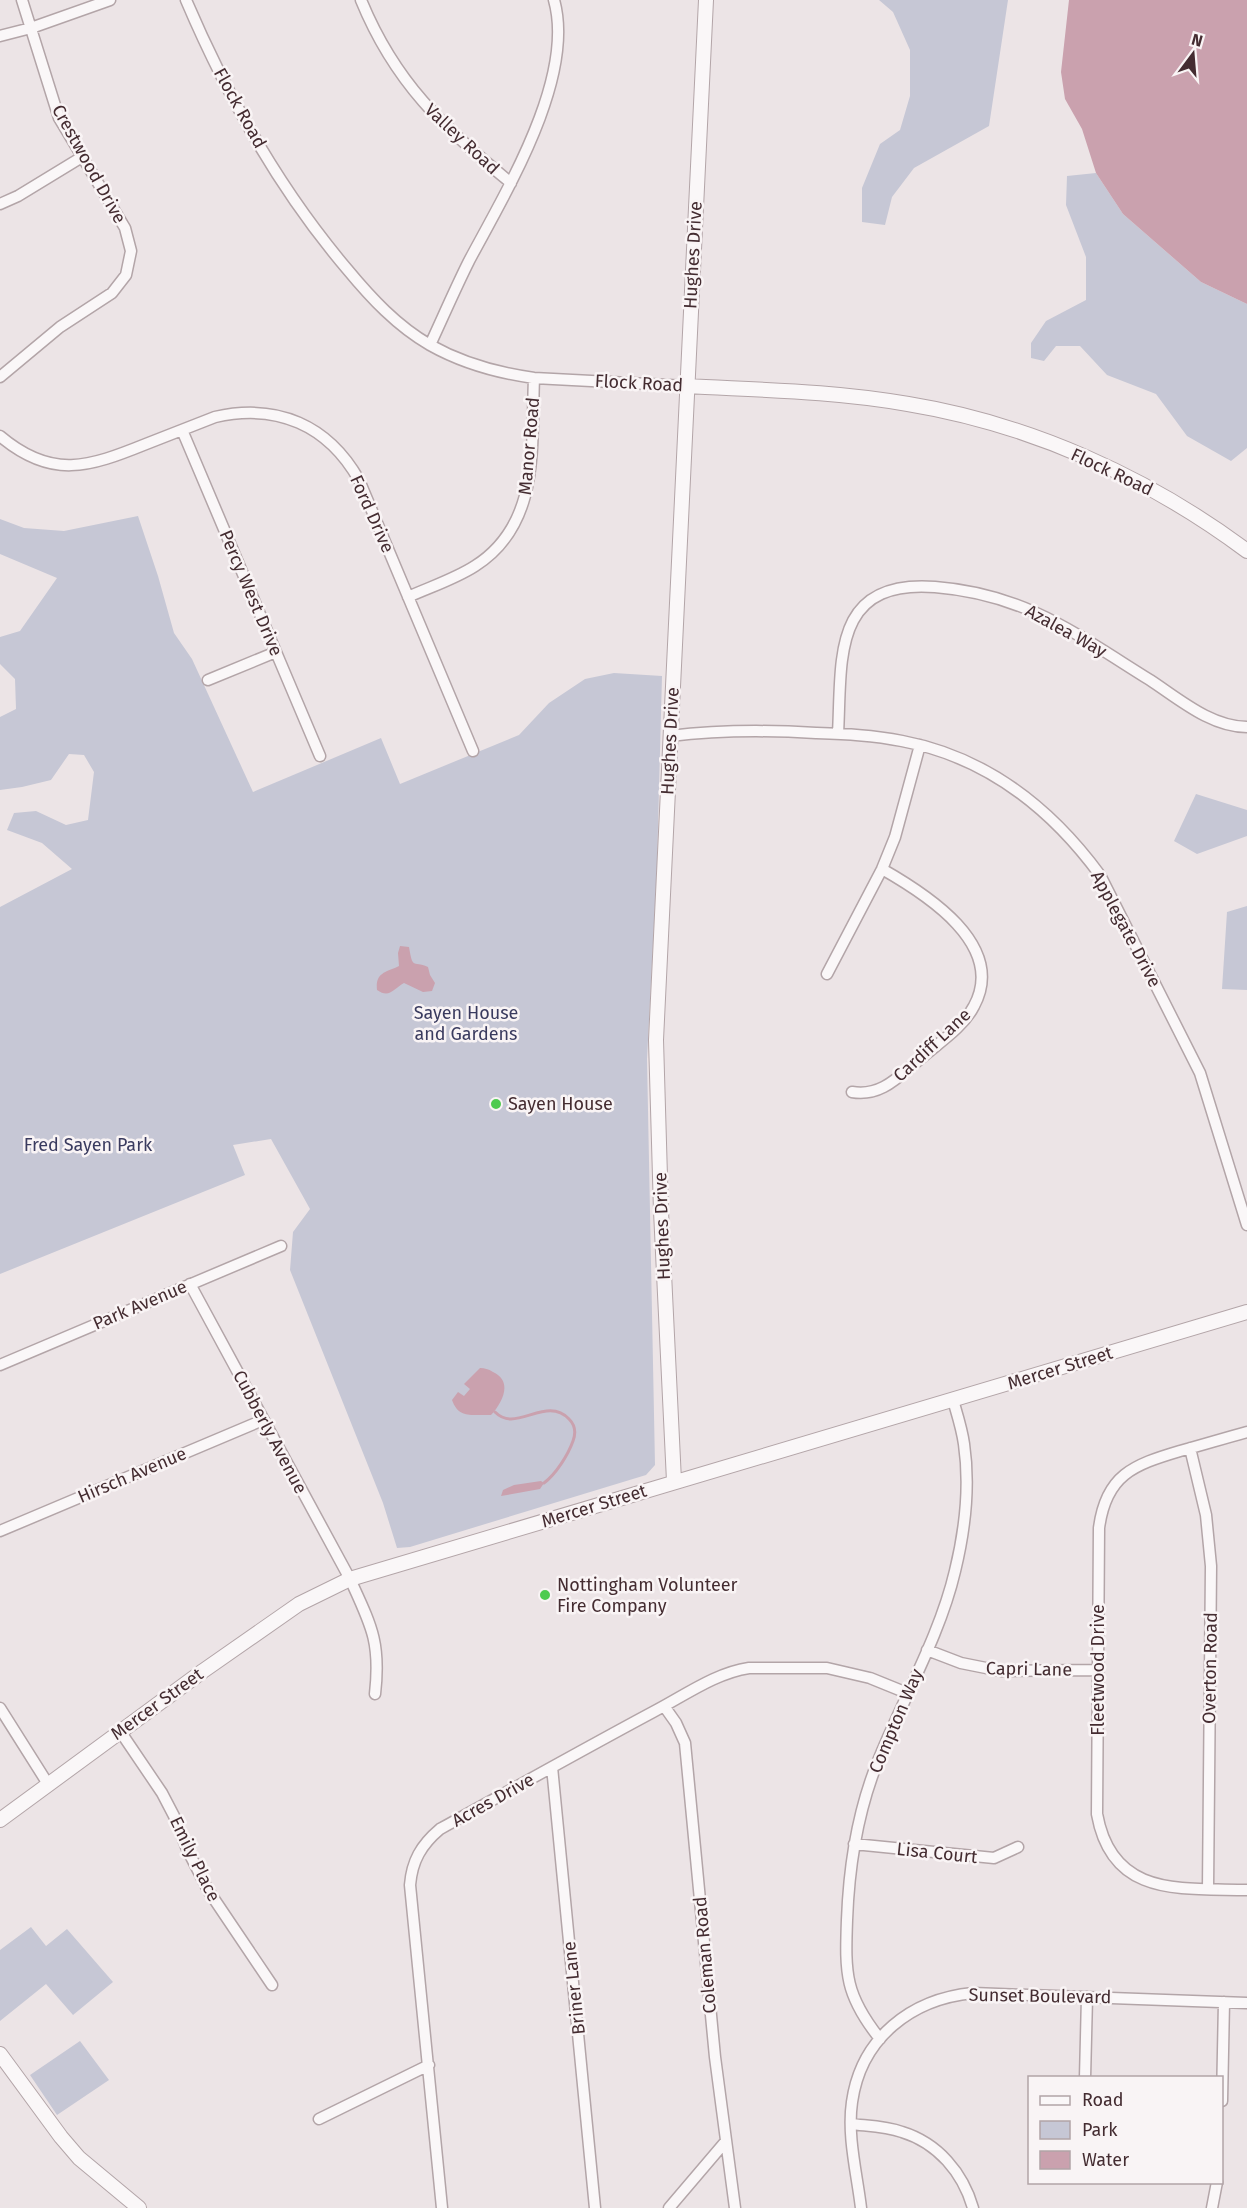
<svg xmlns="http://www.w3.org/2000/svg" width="1247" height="2208" viewBox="0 0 1247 2208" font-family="'Fira Sans',sans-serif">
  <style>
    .green { fill: #c6c7d5 }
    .water { fill: #caa1ae }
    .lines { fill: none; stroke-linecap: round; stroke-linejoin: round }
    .stream { stroke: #caa1ae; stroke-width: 3 }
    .minor-casing { stroke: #b3a5a8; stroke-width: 13 }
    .tertiary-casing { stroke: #b3a5a8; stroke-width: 16 }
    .minor { stroke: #faf7f8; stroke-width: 10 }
    .tertiary { stroke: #faf7f8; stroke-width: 14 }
    .poi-dot { fill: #4fcb50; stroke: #f9f4f5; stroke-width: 2 }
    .labels { text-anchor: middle; stroke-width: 5; stroke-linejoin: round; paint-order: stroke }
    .street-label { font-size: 18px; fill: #442c31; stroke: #f9f4f5 }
    .park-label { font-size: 18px; fill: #3a3b5f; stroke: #f9f4f5 }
    .poi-label { font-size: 18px; fill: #442c31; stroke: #f9f4f5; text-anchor: start }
  </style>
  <rect width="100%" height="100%" fill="#ece4e6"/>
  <path class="green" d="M 879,0 L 1008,0 L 989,126 L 914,168 L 892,197 L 885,225 L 862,222 L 862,188 L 880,144 L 900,130 L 910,96 L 910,50 L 893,12 Z
    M 1096,173 L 1123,214 L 1201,282 L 1247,304 L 1247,448 L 1231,461 L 1187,436 L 1156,394 L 1107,375 L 1080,346 L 1056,346 L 1044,361 L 1031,358 L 1031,343 L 1046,321 L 1086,300 L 1086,257 L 1066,205 L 1067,176 Z
    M 138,516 L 158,576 L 174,633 L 192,659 L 253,792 L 381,738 L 400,784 L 519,735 L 549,703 L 585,679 L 614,673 L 662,676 L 657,865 L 647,1059 L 655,1465 L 646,1475 L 410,1547 L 397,1548 L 383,1503 L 290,1270 L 293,1232 L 310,1209 L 271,1139 L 233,1145 L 245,1175 L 0,1274 L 0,907 L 72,869 L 42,843 L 7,830 L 14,813 L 36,811 L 66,825 L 88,820 L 94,772 L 84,755 L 69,754 L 51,780 L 22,787 L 0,790 L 0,717 L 16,709 L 15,679 L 0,664 L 0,637 L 20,631 L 57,578 L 0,554 L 0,519 L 24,528 L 64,531 Z
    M 1196,794 L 1247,810 L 1247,836 L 1197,854 L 1174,841 Z
    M 1247,906 L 1247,990 L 1222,989 L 1227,912 Z
    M 31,1927 L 46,1946 L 67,1929 L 113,1982 L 73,2015 L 46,1984 L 0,2021 L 0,1950 Z
    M 80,2041 L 109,2080 L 57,2115 L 30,2075 Z"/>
  <path class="water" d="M 1069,0 L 1247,0 L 1247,304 L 1201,282 L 1123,214 L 1096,173 L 1082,129 L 1065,99 L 1061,72 Z
    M 400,946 L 409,947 C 413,970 412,960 428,967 L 430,975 L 435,983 L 432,991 L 423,992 L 404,983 C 394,988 390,999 377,990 C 375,972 387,972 399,966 L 398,953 Z
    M 480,1368 C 485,1368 488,1369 493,1372 C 513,1381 503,1402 491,1415 C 474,1414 459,1420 452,1400 L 458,1392 L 464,1396 L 470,1389 L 464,1384 Z
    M 541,1481 L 544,1483 L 540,1489 L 501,1496 L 503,1490 L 514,1485 Z"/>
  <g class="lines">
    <path class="stream" d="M 495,1412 C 499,1416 504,1419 511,1419 C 531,1418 552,1401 569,1419 C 575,1425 576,1433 573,1441 C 568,1455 556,1474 544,1483"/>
    <defs>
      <path id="minor" d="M 186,0 C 227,96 279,189 347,269 C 371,298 397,326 430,345 C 462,363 498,373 534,378 L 687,386
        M 361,0 C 395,83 443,127 511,183
        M 0,36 L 31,28 L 110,0
        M 0,204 L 18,196 L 82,157
        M 430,345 C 443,317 455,289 469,261 C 505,193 576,78 554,0
        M 0,377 L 60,327 L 112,293 L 126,275 L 131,251 L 125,228 L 59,118 L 22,0
        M 182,430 L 320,756
        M 0,436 C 52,480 89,467 146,444 C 169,435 192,426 215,417 C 277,403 328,425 359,480 L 473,751
        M 408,597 C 430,587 455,579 475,566 C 541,524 531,446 534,378
        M 208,680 L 276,652
        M 838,734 C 842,660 831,579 935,587 C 1025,594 1076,634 1150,680 C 1179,699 1211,727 1247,727
        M 670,736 C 719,730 767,730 816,733 C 844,734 873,735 902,741 C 986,757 1050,807 1100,875 L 1200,1073 L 1247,1225
        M 827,974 L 882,869 L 895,837 L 920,745
        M 852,1092 C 881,1097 898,1077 919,1060 C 937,1044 963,1028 974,1006 C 1007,945 926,894 882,869
        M 190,1284 L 350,1579 C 371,1625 381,1642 375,1694
        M 0,1365 L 281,1246
        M 1247,1432 C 1225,1438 1202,1445 1180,1451 C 1133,1465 1106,1475 1099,1528 L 1097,1814 C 1112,1898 1181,1888 1247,1890
        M 1190,1448 L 1206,1515 L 1211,1566 L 1208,1889
        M 0,1531 L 263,1420
        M 927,1650 L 961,1663 L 1001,1671 L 1098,1670
        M 664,1706 L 676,1723 L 685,1743 L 715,2057 L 735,2208
        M 0,1708 L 48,1784
        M 120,1731 L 162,1793 L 174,1816 L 187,1849 L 208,1890 L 272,1985
        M 552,1767 L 595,2208
        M 854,1844 L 994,1858 L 1018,1847
        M 880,2039 C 845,1995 845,1974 847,1920 C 849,1865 858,1808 880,1756 C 905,1695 940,1635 955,1571 C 965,1530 970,1485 964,1444 C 962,1429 957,1414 953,1400
        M 1085,2078 L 1087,1997
        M 1222,2101 L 1224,2002
        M 319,2119 L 429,2065
        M 851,2124 C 868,2126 886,2126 902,2132 C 938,2143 963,2173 973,2208
        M 442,2208 L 410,1885 C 412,1861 421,1845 440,1829 C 511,1790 582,1750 653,1712 C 684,1696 715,1673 749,1668 L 827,1668 L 870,1678 L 907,1693
        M 669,2208 L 726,2141
        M 861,2208 C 857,2174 847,2136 852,2102 C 861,2038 911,1999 973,1993 L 1247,2003
        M 1212,2208 L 1217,2182"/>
      <path id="tertiary" d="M 687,386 C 761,390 835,391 908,404 C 1030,424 1148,477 1247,551
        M 674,1481 L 661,1211 L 656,1040 L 706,0
        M 0,1820 L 203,1671 L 299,1604 L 350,1579 L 1247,1312
        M 0,2054 L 61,2137 L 79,2158 L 139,2208"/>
    </defs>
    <use href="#minor" class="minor-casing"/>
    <use href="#tertiary" class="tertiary-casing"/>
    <use href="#minor" class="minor"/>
    <use href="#tertiary" class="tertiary"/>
  </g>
  <g class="poi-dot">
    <circle cx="496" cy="1104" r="6"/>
    <circle cx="545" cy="1595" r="6"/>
  </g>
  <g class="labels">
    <g class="street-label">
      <text transform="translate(240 108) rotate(61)" y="6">Flock Road</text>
      <text transform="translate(462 139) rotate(43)" y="6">Valley Road</text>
      <text transform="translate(89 164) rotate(61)" y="6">Crestwood Drive</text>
      <text transform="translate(693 255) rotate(-87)" y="6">Hughes Drive</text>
      <text transform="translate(639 383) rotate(3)" y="6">Flock Road</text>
      <text transform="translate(529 446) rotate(-85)" y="6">Manor Road</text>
      <text transform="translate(1112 472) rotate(25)" y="6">Flock Road</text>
      <text transform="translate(372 514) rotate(66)" y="6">Ford Drive</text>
      <text transform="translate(251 593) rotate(67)" y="6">Percy West Drive</text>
      <text transform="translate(1066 631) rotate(29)" y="6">Azalea Way</text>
      <text transform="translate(670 741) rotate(-87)" y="6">Hughes Drive</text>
      <text transform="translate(1126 929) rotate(62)" y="6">Applegate Drive</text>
      <text transform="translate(932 1045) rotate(-43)" y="6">Cardiff Lane</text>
      <text transform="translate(662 1226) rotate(-92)" y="6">Hughes Drive</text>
      <text transform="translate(140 1305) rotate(-23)" y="6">Park Avenue</text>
      <text transform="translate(1060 1368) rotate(-17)" y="6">Mercer Street</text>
      <text transform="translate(270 1432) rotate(62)" y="6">Cubberly Avenue</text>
      <text transform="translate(132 1475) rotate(-23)" y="6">Hirsch Avenue</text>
      <text transform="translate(594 1506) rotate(-17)" y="6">Mercer Street</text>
      <text transform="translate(1210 1668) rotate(-89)" y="6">Overton Road</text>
      <text transform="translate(1029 1669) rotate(1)" y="6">Capri Lane</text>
      <text transform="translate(1098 1670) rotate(-90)" y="6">Fleetwood Drive</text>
      <text transform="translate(157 1704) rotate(-36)" y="6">Mercer Street</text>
      <text transform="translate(896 1721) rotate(-67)" y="6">Compton Way</text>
      <text transform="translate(493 1800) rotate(-29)" y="6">Acres Drive</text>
      <text transform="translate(937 1853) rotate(6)" y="6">Lisa Court</text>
      <text transform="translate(195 1859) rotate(64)" y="6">Emily Place</text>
      <text transform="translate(705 1955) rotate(-95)" y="6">Coleman Road</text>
      <text transform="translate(574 1988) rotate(-96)" y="6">Briner Lane</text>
      <text transform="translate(1040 1996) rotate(1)" y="6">Sunset Boulevard</text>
    </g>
    <g class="park-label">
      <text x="466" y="1019">Sayen House<tspan x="466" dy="21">and Gardens</tspan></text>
      <text x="88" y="1151">Fred Sayen Park</text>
    </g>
    <g class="poi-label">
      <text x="508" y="1110">Sayen House</text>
      <text x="557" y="1591">Nottingham Volunteer<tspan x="557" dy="21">Fire Company</tspan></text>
    </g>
  </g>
  <rect x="1028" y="2076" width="195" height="108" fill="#f9f4f5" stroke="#b1a4a7" stroke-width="1.5"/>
  <rect x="1040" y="2096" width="30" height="9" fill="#faf7f8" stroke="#b1a4a7" stroke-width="1.5"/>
  <text x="1082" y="2106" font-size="18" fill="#442c31">Road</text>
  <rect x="1040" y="2121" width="30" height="18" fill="#c6c7d5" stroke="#b1a4a7" stroke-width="1.5"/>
  <text x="1082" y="2136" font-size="18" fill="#442c31">Park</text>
  <rect x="1040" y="2151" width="30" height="18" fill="#caa1ae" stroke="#b1a4a7" stroke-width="1.5"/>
  <text x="1082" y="2166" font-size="18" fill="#442c31">Water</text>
  <g transform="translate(1193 54) rotate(16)" stroke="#f9f4f5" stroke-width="4.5" paint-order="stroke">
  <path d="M0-4.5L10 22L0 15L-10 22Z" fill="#442c31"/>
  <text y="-9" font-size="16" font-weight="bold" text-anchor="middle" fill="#442c31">N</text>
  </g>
</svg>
